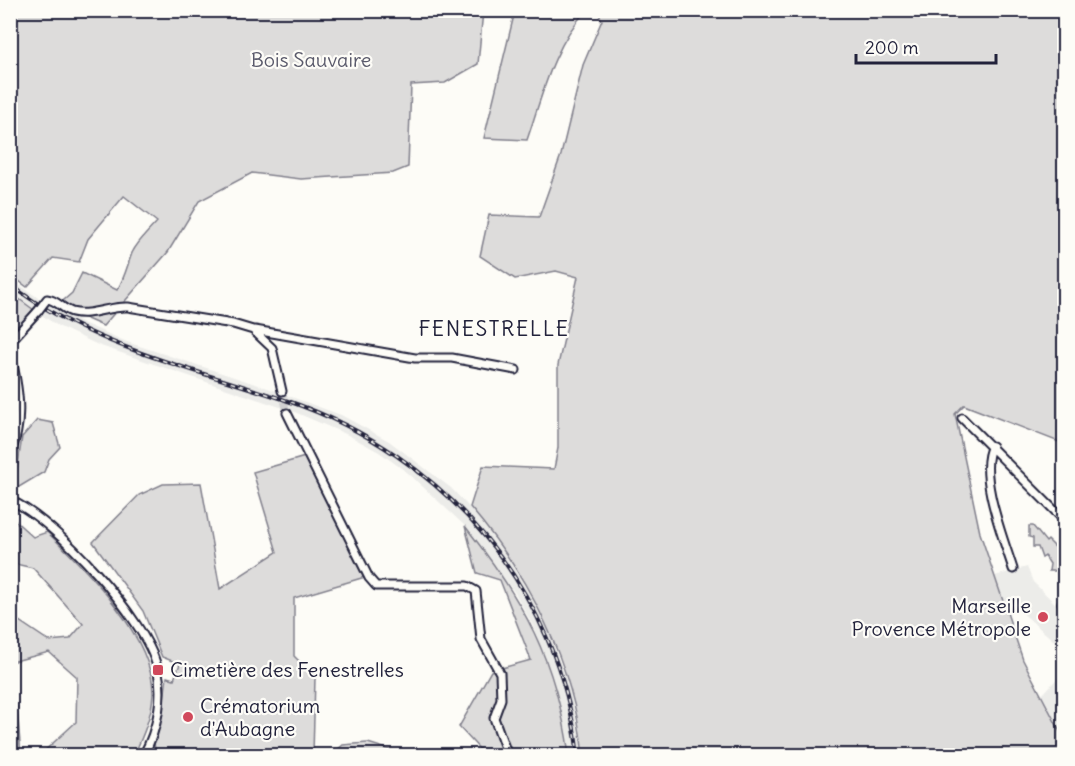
<svg xmlns="http://www.w3.org/2000/svg" width="1075" height="766" viewBox="0 0 1075 766" font-family="Delius,sans-serif">
  <style>
    .built { fill: #ecece9 }
    .green { fill: #dddcdb; stroke: #807f8b; stroke-width: 1.5 }
    .lines { fill: none; stroke-linecap: round; stroke-linejoin: round }
    .minor-tunnel { stroke: #d1d0d1; stroke-width: 7; stroke-dasharray: 7 3.5; stroke-linecap: butt }
    .minor-casing { stroke: #22223b; stroke-width: 11 }
    .minor { stroke: #fdfcf7; stroke-width: 7 }
    .rail-casing { stroke: #22223b; stroke-width: 4 }
    .rail { stroke: #fdfcf7; stroke-width: 1.5; stroke-dasharray: 4.5; stroke-linecap: butt }
    .minor-bridge-casing { stroke: #22223b; stroke-width: 11; stroke-linecap: butt }
    .minor-bridge { stroke: #fdfcf7; stroke-width: 7 }
    .poi-dot { fill: #d1495b; stroke: #fdfcf7; stroke-width: 2 }
    .labels { text-anchor: middle; stroke-width: 4.5; stroke-linejoin: round; paint-order: stroke }
    .park-label { font-size: 20px; fill: #5a5a6b; stroke: #fdfcf7 }
    .poi-label { font-size: 20px; fill: #22223b; stroke: #fdfcf7; text-anchor: start }
    .neighbourhood-label { font-size: 21px; letter-spacing: 1.5px; fill: #22223b; stroke: #fdfcf7 }
  </style>
  <rect width="100%" height="100%" fill="#fdfcf7"/>
  <filter id="ink" filterUnits="userSpaceOnUse"><feTurbulence type="fractalNoise" baseFrequency=".0167" numOctaves="2"/><feDisplacementMap in="SourceGraphic" scale="12" xChannelSelector="R" yChannelSelector="G"/><feConvolveMatrix kernelMatrix="1 2 1 2 8 2 1 2 1" color-interpolation-filters="sRGB"/></filter>
  <g filter="url(#ink)">
    <path class="built" d="M 10,278 L 41,300 L 34,310 L 11,293 Z
      M 48,303 L 83,323 L 127,342 L 280,392 L 283,408 L 98,345 L 58,326 L 40,314 Z
      M 286,395 L 341,415 L 389,441 L 451,488 L 487,526 L 524,581 L 546,625 L 570,690 L 583,755 L 569,755 L 557,696 L 533,626 L 515,593 L 465,526 L 408,473 L 379,452 L 348,435 L 290,410 Z
      M 1027,567 L 1033,582 L 1064,612 L 1064,630 L 1054,641 L 1019,610 L 1008,614 L 995,576 Z
      M 1064,671 L 1064,739 L 1042,695 Z"/>
    <path class="green" d="M 10,11 L 483,11 L 478,64 L 445,83 L 411,85 L 408,167 L 393,173 L 301,179 L 252,173 L 199,201 L 168,252 L 103,326 L 57,306 L 72,293 L 82,273 L 117,290 C 125,278 127,266 132,253 C 138,241 148,232 157,222 L 124,196 L 88,239 L 79,262 L 53,258 L 27,287 L 11,275 Z
      M 515,11 L 586,11 C 554,44 542,96 527,140 L 484,138 Z
      M 597,11 L 1064,11 L 1064,444 L 964,405 L 955,414 L 980,533 L 1023,660 L 1064,739 L 1064,755 L 583,755 C 573,663 530,577 470,507 L 483,466 L 554,469 L 558,448 L 558,365 L 578,277 L 556,271 L 515,279 L 480,256 L 489,215 L 539,217 L 561,155 L 583,65 L 602,20 Z
      M 11,293 L 34,310 L 14,332 L 11,330 Z
      M 37,420 L 53,423 L 60,447 L 49,459 L 44,472 L 14,490 L 22,437 Z
      M 305,457 L 365,577 L 294,598 L 294,656 L 315,677 L 313,755 L 149,755 L 155,750 L 154,742 L 162,715 L 167,677 L 174,679 L 180,664 L 162,657 L 143,611 L 93,542 L 139,495 L 163,484 L 201,483 L 220,589 L 277,552 L 253,472 Z
      M 11,517 L 33,537 L 47,532 C 86,569 154,637 153,694 C 152,715 143,736 134,755 L 40,755 L 76,722 L 77,677 L 49,652 L 11,662 L 11,620 L 19,621 L 49,641 L 70,639 L 83,624 L 33,568 L 11,563 Z
      M 465,526 C 524,601 556,660 569,755 L 485,755 L 459,727 L 491,671 L 531,660 L 500,580 L 477,573 Z
      M 1029,526 L 1033,526 L 1046,542 L 1048,540 L 1055,547 L 1064,550 L 1064,560 L 1055,571 L 1049,571 L 1050,564 L 1045,556 L 1042,558 L 1038,547 L 1033,547 L 1033,538 L 1029,537 Z
      M 10,695 L 17,707 L 21,755 L 11,755 Z
      M 367,743 L 368,743 L 406,755 L 331,755 L 343,745 Z"/>
    <g class="lines">
      <path class="minor-tunnel" d="M 282,391 L 287,413"/>
      <defs>
        <path id="minor" d="M 44,303 L 47,299 C 57,300 62,309 72,312 C 90,317 109,306 128,307 L 233,324 L 253,330 L 272,348 L 282,391
          M 255,330 L 415,358 L 452,358 L 516,370
          M 10,342 L 38,311
          M 10,351 C 18,385 25,421 10,454
          M 287,413 L 369,578 L 376,586 L 467,586 L 476,591 L 481,639 L 500,673 L 501,699 L 494,718 L 508,756
          M 962,418 L 1064,520
          M 992,446 C 977,473 1004,540 1013,569
          M 10,500 C 55,520 146,619 157,667 C 164,696 158,729 143,756
          M 1062,603 L 1064,601"/>
      </defs>
      <use href="#minor" class="minor-casing"/>
      <use href="#minor" class="minor"/>
      <defs>
        <path id="rail" d="M 10,284 C 90,347 193,368 288,401 C 445,455 559,589 578,756"/>
      </defs>
      <use href="#rail" class="rail-casing"/>
      <use href="#rail" class="rail"/>
      <defs>
        <path id="minor-bridge" d="M 38,311 L 44,303"/>
      </defs>
      <use href="#minor-bridge" class="minor-bridge-casing"/>
      <use href="#minor-bridge" class="minor-bridge"/>
    </g>
  </g>
  <g class="poi-dot">
    <circle cx="1043" cy="617" r="6"/>
    <rect x="152" y="664" width="12" height="12" rx="3"/>
    <circle cx="188" cy="717" r="6"/>
  </g>
  <g class="labels">
    <g class="park-label">
      <text x="311" y="67">Bois Sauvaire</text>
    </g>
    <g class="poi-label">
      <text x="1031" y="613" text-anchor="end">Marseille<tspan x="1031" dy="23">Provence Métropole</tspan></text>
      <text x="170" y="677">Cimetière des Fenestrelles</text>
      <text x="200" y="713">Crématorium<tspan x="200" dy="23">d'Aubagne</tspan></text>
    </g>
    <g class="neighbourhood-label">
      <text x="494" y="336">FENESTRELLE</text>
    </g>
  </g>
  <rect width="1075" height="766" fill="none" stroke="#fdfcf7" stroke-width="36"/>
  <rect x="18" y="18" width="1039" height="730" fill="none" stroke="#22223b" stroke-width="2" filter="url(#ink)"/>
  <path d="M856 54v9h140v-9" fill="none" stroke="#22223b" stroke-width="3"/>
  <text x="865" y="54" font-size="18" fill="#22223b" stroke="#fdfcf7" stroke-width="4.5" paint-order="stroke">200 m</text>
</svg>
